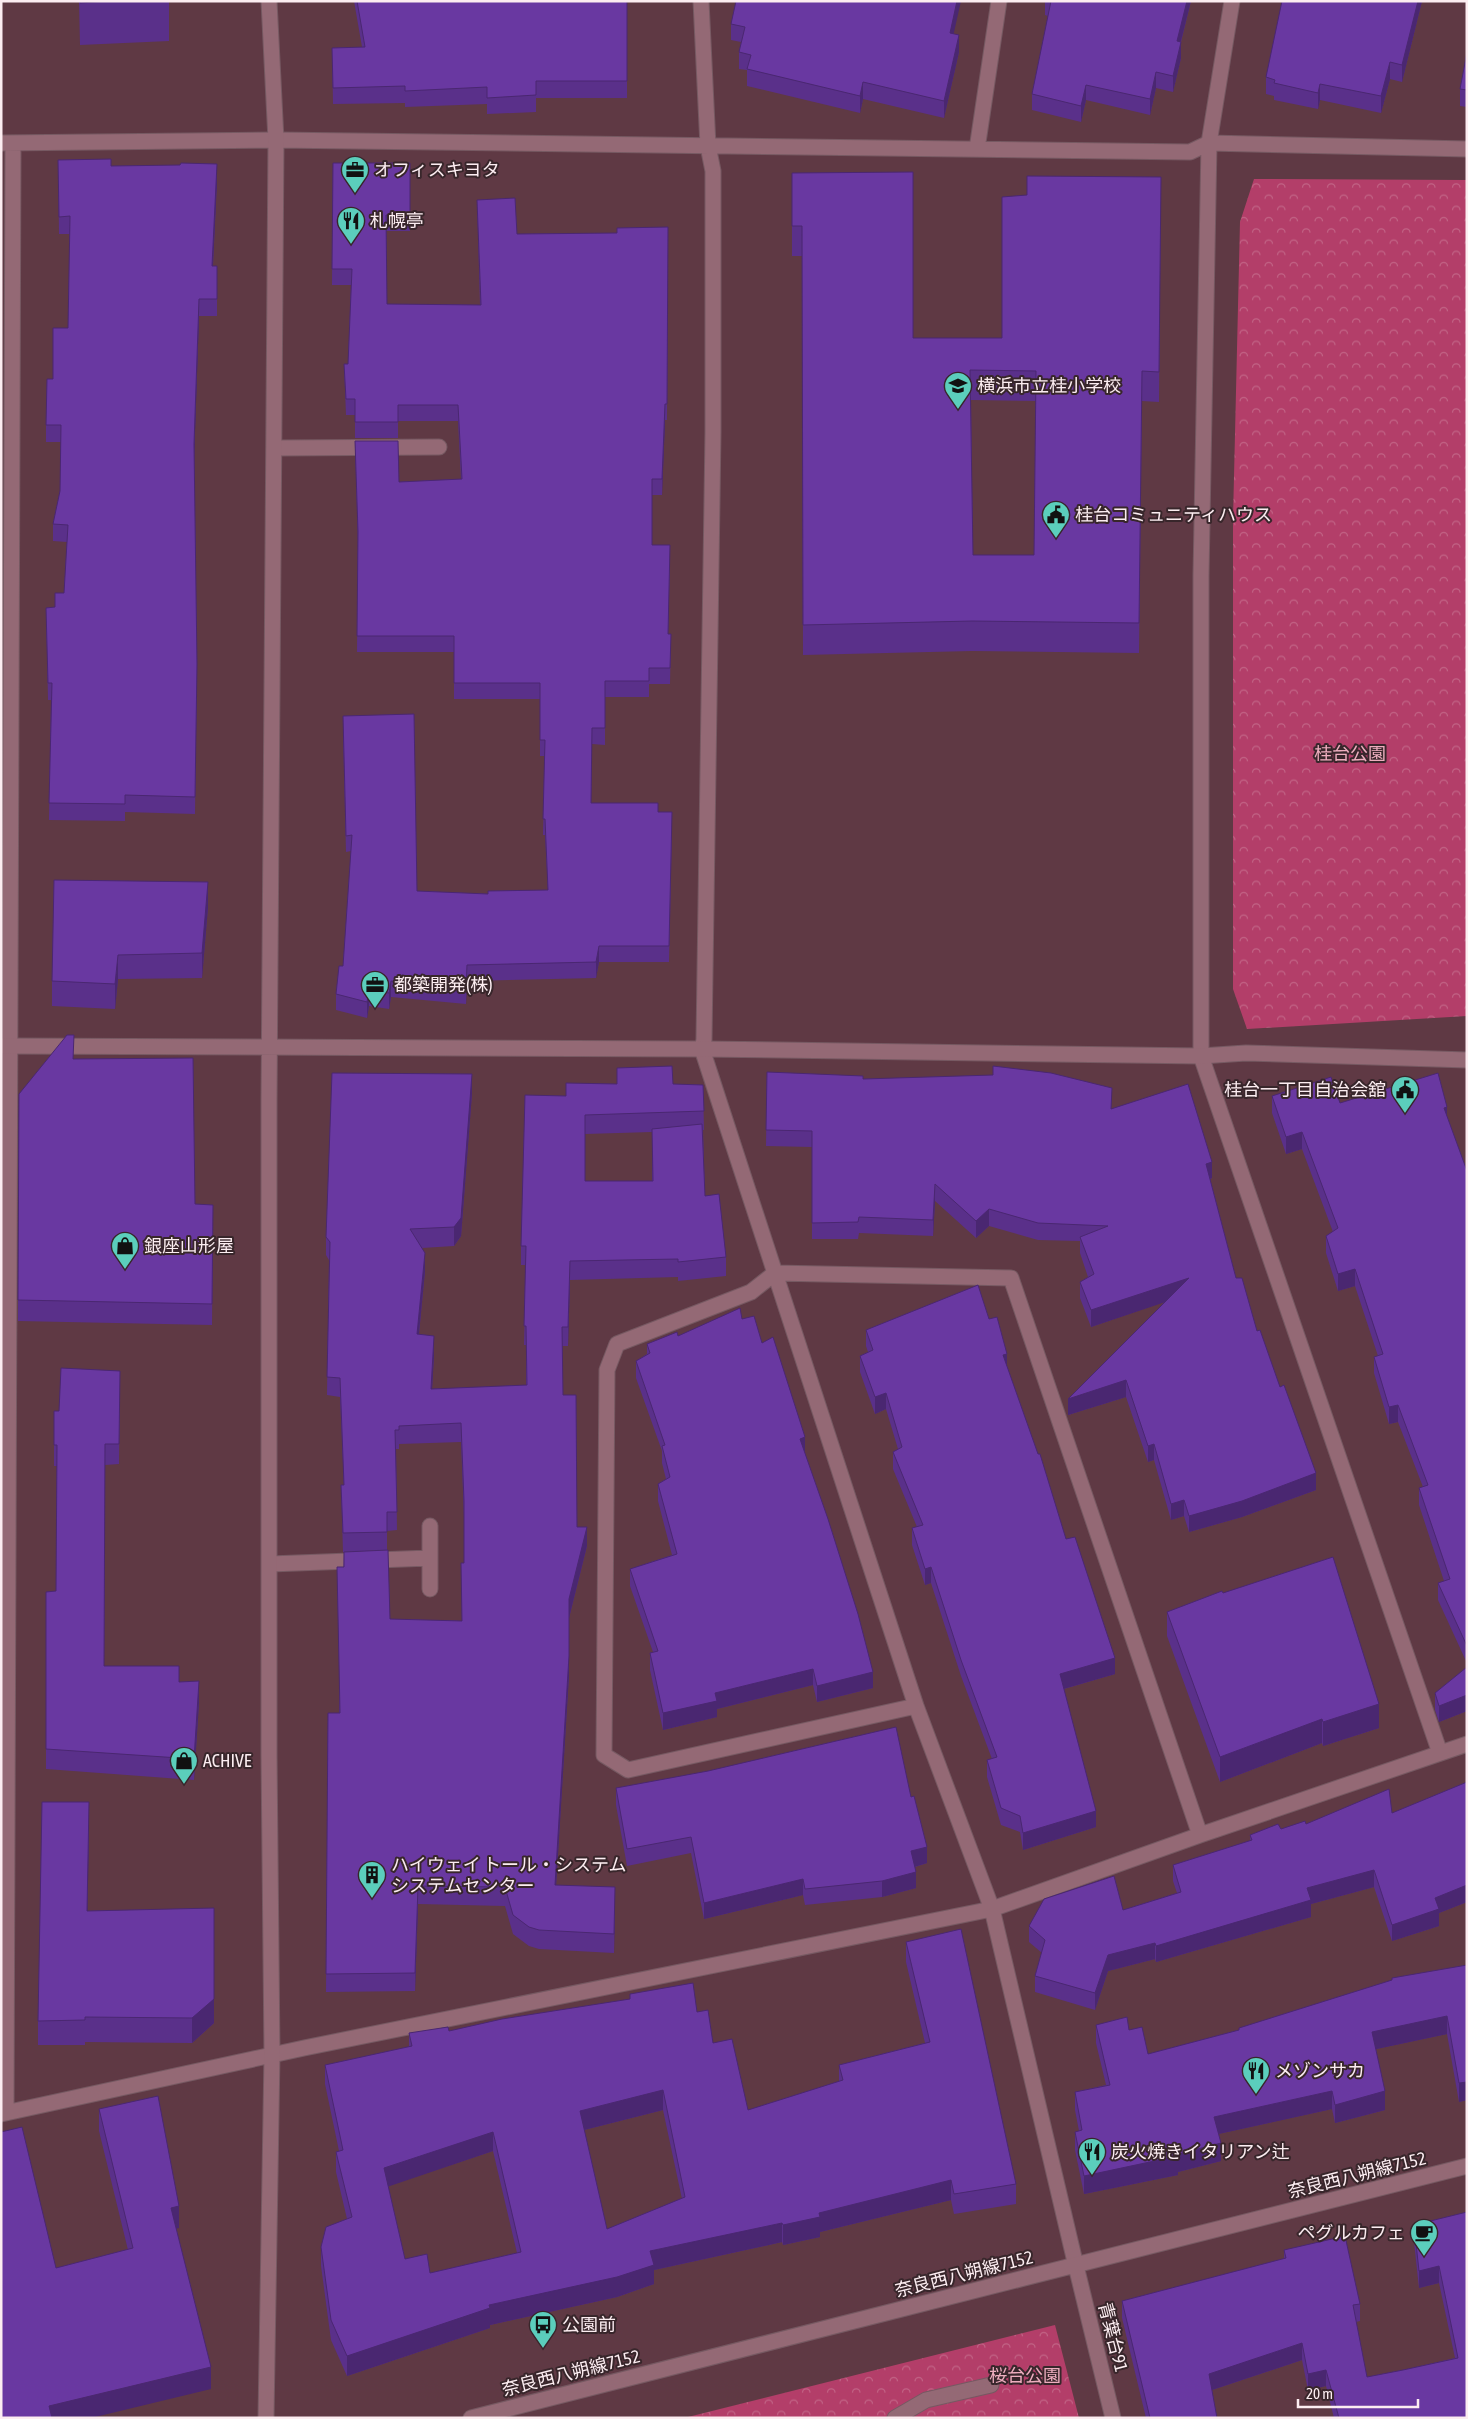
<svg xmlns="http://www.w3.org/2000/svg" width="1468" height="2419" viewBox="0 0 1468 2419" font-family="'Asap Condensed','Noto Sans JP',sans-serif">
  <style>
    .park { fill: url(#park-crowns) }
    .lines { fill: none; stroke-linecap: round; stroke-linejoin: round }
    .lane-casing { stroke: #765962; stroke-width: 17 }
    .street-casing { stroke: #765962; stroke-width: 17 }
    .secondary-casing { stroke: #765962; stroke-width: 17 }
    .lane { stroke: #946975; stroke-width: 15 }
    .street { stroke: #946975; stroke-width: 15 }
    .secondary { stroke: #946975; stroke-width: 15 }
    .wall { fill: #5a308a; fill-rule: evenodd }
    .shaded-wall { fill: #4a2771 }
    .building { fill: #6938a1; stroke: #4a2771; fill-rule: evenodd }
    .labels { text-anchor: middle; stroke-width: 4; stroke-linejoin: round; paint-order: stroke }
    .poi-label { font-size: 18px; fill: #fcedf1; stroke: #38262b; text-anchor: start }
    .park-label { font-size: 18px; fill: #eeaebf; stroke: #38262b }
    .street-label { font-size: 18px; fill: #fcedf1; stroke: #38262b }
  </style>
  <defs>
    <pattern id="park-crowns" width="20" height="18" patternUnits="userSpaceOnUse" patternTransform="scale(1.25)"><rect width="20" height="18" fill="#b33e69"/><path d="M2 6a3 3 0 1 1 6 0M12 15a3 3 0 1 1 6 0" fill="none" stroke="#c26486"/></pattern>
  </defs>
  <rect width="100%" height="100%" fill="#5f3944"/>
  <path class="park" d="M 1254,179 L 1467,180 L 1467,1016 L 1247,1029 L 1233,989 L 1233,519 L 1240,222 Z
    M 1055,2325 L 1079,2418 L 684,2418 Z"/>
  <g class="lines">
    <defs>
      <path id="lane" d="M 275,448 L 439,447"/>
      <path id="street" d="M 701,1 L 708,146 L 713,171 L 713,432 L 704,1040 L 702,1049 L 916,1706 L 992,1909 L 1076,2266
        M 1232,1 L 1209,143 L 1201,576 L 1201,1056 L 1440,1753
        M 1,143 L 276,140 L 1190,152 L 1209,143 L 1467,149
        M 977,149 L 999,1
        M 270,1564 L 430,1558 L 430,1526
        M 430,1589 L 430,1558
        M 916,1706 L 628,1770 L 604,1755 L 607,1370 L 617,1344 L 751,1292 L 775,1273 L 1011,1278 L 1200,1835
        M 6,2113 L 13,143
        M 1,2114 L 304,2048 L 992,1909 L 1200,1835 L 1467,1744
        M 895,2418 L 926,2400 L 991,2385"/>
      <path id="secondary" d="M 1,1046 L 702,1049 L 1201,1056 L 1246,1053 L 1467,1060
        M 1076,2266 L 1113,2418
        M 266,2418 L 272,2054 L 269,1755 L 269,1100 L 276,140 L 269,1
        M 471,2418 L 1467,2166"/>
    </defs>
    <use href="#lane" class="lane-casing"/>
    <use href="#street" class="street-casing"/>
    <use href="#secondary" class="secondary-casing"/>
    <use href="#lane" class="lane"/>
    <use href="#street" class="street"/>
    <use href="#secondary" class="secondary"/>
  </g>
  <path class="wall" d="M 79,1 L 169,1 L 169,41 L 80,45 Z
    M 354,1 L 627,1 L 627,98 L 536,98 L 536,112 L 487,114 L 487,104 L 405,107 L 405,103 L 333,104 L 332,48 L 362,47 Z
    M 1045,1 L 1191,1 L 1181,42 L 1181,58 L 1173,92 L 1156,88 L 1150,115 L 1086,100 L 1081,122 L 1032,110 L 1032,94 L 1048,16 L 1045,15 Z
    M 1282,1 L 1422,1 L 1402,82 L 1390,79 L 1381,113 L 1320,100 L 1318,109 L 1274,100 L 1274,96 L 1266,94 L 1266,77 Z
    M 731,24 L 954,34 L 959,52 L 944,118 L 863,99 L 860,113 L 747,86 L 747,70 L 739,69 L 739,52 L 741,42 L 731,40 Z
    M 1467,52 L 1467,107 L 1460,106 L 1460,89 Z
    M 58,160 L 111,166 L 217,181 L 213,266 L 217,266 L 217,316 L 199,316 L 194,456 L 197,664 L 195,814 L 125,812 L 125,821 L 49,820 L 51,700 L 48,700 L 46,608 L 55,607 L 64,593 L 67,542 L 53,541 L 53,524 L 60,491 L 61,442 L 46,442 L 46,425 L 53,379 L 68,328 L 70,234 L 59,234 Z
    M 333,163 L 410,163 L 410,231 L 386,231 L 387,304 L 480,305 L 477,200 L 517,234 L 617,233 L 668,227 L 667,420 L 665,420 L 662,495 L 652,495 L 652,545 L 670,561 L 668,634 L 671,634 L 670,684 L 649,684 L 649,697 L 605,697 L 605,745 L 592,744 L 591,803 L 658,812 L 672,828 L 669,962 L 599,962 L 596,978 L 467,981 L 466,1004 L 391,997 L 389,1009 L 369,1006 L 367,1018 L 336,1010 L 336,994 L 343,966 L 351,851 L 346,852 L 343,732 L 417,891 L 488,894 L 548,890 L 545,835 L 543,835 L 545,756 L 540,756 L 540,699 L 454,699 L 454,652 L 357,652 L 358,545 L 355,441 L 399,482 L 461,479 L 458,421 L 398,421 L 398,438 L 355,438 L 355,415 L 346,415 L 344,364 L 348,364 L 351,285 L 332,285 Z
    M 792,173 L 913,338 L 1002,338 L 1027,195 L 1161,177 L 1159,402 L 1142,401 L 1139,653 L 972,651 L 803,655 L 802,256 L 792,256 ZM 971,400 L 1036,401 L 1034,555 L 973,555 Z
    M 208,907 L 202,978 L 118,979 L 115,1009 L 52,1006 L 52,981 Z
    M 74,1059 L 213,1226 L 212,1325 L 18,1321 L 19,1094 Z
    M 767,1072 L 863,1079 L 1112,1109 L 1212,1178 L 1210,1179 L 1236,1278 L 1257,1331 L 1316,1490 L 1242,1517 L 1189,1532 L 1184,1516 L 1171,1520 L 1154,1460 L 1148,1462 L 1126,1397 L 1068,1415 L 1164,1302 L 1091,1327 L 1080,1298 L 1080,1282 L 1088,1277 L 1080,1253 L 1080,1241 L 1038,1240 L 989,1226 L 976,1238 L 935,1201 L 933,1236 L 859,1233 L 858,1239 L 812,1239 L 812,1147 L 766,1146 Z
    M 673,1084 L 703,1085 L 704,1130 L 703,1130 L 705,1196 L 726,1257 L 726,1276 L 678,1281 L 678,1277 L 570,1280 L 568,1346 L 562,1346 L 563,1395 L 577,1527 L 587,1546 L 569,1618 L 569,1675 L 556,1885 L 615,1905 L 614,1953 L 539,1949 L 529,1946 L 513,1934 L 505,1906 L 418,1904 L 415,1991 L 326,1992 L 328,1713 L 339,1713 L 344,1552 L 390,1619 L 462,1621 L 464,1563 L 464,1517 L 461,1442 L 399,1444 L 399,1449 L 396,1449 L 397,1530 L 387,1531 L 387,1550 L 343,1552 L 341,1485 L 344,1485 L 340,1397 L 327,1395 L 329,1260 L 326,1255 L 326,1237 L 472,1093 L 461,1236 L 454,1246 L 422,1248 L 425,1271 L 419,1334 L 434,1355 L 432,1389 L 526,1385 L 526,1345 L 524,1345 L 526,1265 L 521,1265 L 521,1246 L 566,1096 ZM 652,1132 L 652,1181 L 585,1181 L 585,1134 Z
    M 1272,1096 L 1340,1103 L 1447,1117 L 1467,1171 L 1467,1711 L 1439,1722 L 1435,1710 L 1435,1693 L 1466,1668 L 1466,1661 L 1438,1600 L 1438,1583 L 1444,1581 L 1419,1505 L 1419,1488 L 1423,1487 L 1398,1422 L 1389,1424 L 1374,1373 L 1374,1357 L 1378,1356 L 1355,1286 L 1338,1291 L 1326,1253 L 1326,1236 L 1333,1232 L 1302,1149 L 1286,1154 L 1272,1113 Z
    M 742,1319 L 762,1343 L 805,1453 L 873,1688 L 817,1702 L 813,1685 L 717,1709 L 717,1717 L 663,1730 L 650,1670 L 650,1653 L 653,1652 L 630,1586 L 630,1569 L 672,1555 L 658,1501 L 658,1484 L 666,1479 L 662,1463 L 662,1451 L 636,1378 L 636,1361 L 647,1354 L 647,1344 Z
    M 989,1319 L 1007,1366 L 1066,1539 L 1115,1674 L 1064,1689 L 1096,1827 L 1023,1850 L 1020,1832 L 1001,1825 L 987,1777 L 987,1760 L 992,1759 L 961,1676 L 931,1583 L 925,1585 L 912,1545 L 912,1528 L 917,1527 L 893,1469 L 893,1452 L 898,1449 L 886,1409 L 875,1414 L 860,1372 L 860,1356 L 868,1352 L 866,1346 L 866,1330 Z
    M 120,1371 L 119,1464 L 105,1465 L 104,1666 L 179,1682 L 199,1702 L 194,1780 L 46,1769 L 46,1592 L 56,1591 L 57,1466 L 54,1466 L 54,1411 L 59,1411 Z
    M 1223,1593 L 1379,1728 L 1323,1746 L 1322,1743 L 1220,1782 L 1167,1636 L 1167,1612 Z
    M 1467,1782 L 1467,1902 L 1439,1913 L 1439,1926 L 1392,1941 L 1374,1887 L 1311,1904 L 1311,1917 L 1156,1962 L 1155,1959 L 1108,1971 L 1095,2010 L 1035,1992 L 1035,1976 L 1042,1953 L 1029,1942 L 1029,1926 L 1123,1910 L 1177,1893 L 1173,1881 L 1173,1865 L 1250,1841 L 1250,1835 L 1306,1824 L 1392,1813 Z
    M 616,1788 L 911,1797 L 927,1863 L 915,1867 L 916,1888 L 882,1897 L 805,1905 L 803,1895 L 704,1919 L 691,1853 L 627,1866 L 616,1805 Z
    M 89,1826 L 87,1911 L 214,2023 L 192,2043 L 85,2042 L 85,2045 L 38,2045 L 38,2021 Z
    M 906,1942 L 1016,2184 L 1016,2204 L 954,2214 L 951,2200 L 820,2232 L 820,2237 L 783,2245 L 782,2242 L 654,2270 L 654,2284 L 617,2297 L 490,2325 L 490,2328 L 347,2376 L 331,2340 L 321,2266 L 321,2247 L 347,2219 L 336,2172 L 336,2152 L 339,2151 L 325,2084 L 325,2065 L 409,2047 L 409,2033 L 449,2031 L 697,2012 L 748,2110 L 839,2082 L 839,2065 L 925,2043 L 906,1962 ZM 663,2110 L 682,2199 L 607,2229 L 584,2130 ZM 493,2151 L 517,2253 L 430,2273 L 405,2259 L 388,2186 Z
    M 1467,1965 L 1467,2100 L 1459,2102 L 1447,2034 L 1376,2049 L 1385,2110 L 1335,2123 L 1332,2109 L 1218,2134 L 1221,2161 L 1178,2172 L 1178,2175 L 1084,2194 L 1075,2150 L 1075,2132 L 1079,2131 L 1075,2110 L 1075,2092 L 1106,2085 L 1096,2043 L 1096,2025 L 1129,2030 L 1148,2054 L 1239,2030 Z
    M 99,2109 L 179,2228 L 176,2228 L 211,2389 L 56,2268 L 128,2250 L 99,2131 Z
    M 1467,2212 L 1467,2418 L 1334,2418 L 1326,2386 L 1308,2390 L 1302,2360 L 1212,2390 L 1217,2418 L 1146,2418 L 1122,2318 L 1122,2301 L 1284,2259 L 1284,2250 L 1360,2304 L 1360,2321 L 1356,2322 L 1367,2377 L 1403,2370 L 1455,2358 L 1439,2283 L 1419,2288 L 1414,2242 L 1414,2225 Z"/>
  <path class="shaded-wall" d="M 957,1 L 961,1 L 950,50 L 950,33 Z
    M 1187,1 L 1191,1 L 1177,57 L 1177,41 Z
    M 1418,1 L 1422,1 L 1402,82 L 1402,65 Z
    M 959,35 L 959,52 L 944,118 L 944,101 Z
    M 1181,42 L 1181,58 L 1173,92 L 1173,76 Z
    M 1390,62 L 1390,79 L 1381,113 L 1381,96 Z
    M 1156,72 L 1156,88 L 1150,115 L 1150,99 Z
    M 863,82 L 863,99 L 860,113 L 860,96 Z
    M 1320,84 L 1320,100 L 1318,109 L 1318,93 Z
    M 1086,85 L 1086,100 L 1081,122 L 1081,106 Z
    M 217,164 L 217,181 L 212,283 L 212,266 Z
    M 199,299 L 199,316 L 194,462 L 194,444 Z
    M 665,404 L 665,420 L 662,495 L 662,479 Z
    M 208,882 L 208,907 L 202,978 L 202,953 Z
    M 599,946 L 599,962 L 596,978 L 596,962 Z
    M 118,955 L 118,979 L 115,1009 L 115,984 Z
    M 467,965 L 467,981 L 466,1004 L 466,988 Z
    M 391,981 L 391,997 L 389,1009 L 389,993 Z
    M 369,990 L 369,1006 L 367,1018 L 367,1002 Z
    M 472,1074 L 472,1093 L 461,1236 L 454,1246 L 454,1227 Z
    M 1447,1107 L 1447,1123 L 1444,1108 Z
    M 1302,1132 L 1302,1149 L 1286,1154 L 1286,1137 Z
    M 1212,1162 L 1212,1178 L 1206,1180 L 1206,1164 Z
    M 935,1184 L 935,1201 L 933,1236 L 933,1220 Z
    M 989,1209 L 989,1226 L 976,1238 L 976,1221 Z
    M 425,1253 L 425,1271 L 417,1353 L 417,1334 Z
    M 570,1261 L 570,1280 L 568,1346 L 568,1327 Z
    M 1355,1269 L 1355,1286 L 1338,1291 L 1338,1274 Z
    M 1189,1278 L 1189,1294 L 1091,1327 L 1091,1310 Z
    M 434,1336 L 434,1355 L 431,1408 L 431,1389 Z
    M 1007,1354 L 1007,1370 L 1003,1355 Z
    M 1126,1380 L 1126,1397 L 1068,1415 L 1068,1399 Z
    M 886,1393 L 886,1409 L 875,1414 L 875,1397 Z
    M 1398,1405 L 1398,1422 L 1389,1424 L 1389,1407 Z
    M 805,1437 L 805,1453 L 800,1439 Z
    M 1154,1444 L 1154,1460 L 1148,1462 L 1148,1446 Z
    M 1316,1473 L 1316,1490 L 1242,1517 L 1189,1532 L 1189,1516 Z
    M 1184,1500 L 1184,1516 L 1171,1520 L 1171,1504 Z
    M 587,1527 L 587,1546 L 569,1618 L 569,1599 Z
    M 931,1567 L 931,1583 L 925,1585 L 925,1569 Z
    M 569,1656 L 569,1675 L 555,1904 L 555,1885 Z
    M 1115,1658 L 1115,1674 L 1060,1690 L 1060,1674 Z
    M 813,1669 L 813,1685 L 717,1709 L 717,1717 L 663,1730 L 663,1713 L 715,1693 Z
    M 873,1672 L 873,1688 L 817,1702 L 817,1686 Z
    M 199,1681 L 199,1702 L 194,1780 L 194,1759 Z
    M 1467,1695 L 1467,1711 L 1439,1722 L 1439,1706 Z
    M 1379,1704 L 1379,1728 L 1323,1746 L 1323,1722 Z
    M 1322,1719 L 1322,1743 L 1220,1782 L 1220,1757 Z
    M 89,1802 L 89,1826 L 87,1935 L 87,1911 Z
    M 1096,1811 L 1096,1827 L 1023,1850 L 1023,1833 Z
    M 927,1847 L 927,1863 L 911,1868 L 911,1851 Z
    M 1374,1870 L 1374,1887 L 1311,1904 L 1311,1917 L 1156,1962 L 1156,1946 L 1307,1888 Z
    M 916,1872 L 916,1888 L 882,1897 L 882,1881 Z
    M 803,1879 L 803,1895 L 704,1919 L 704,1903 Z
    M 1467,1885 L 1467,1902 L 1439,1913 L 1439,1926 L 1392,1941 L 1392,1925 L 1435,1898 Z
    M 418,1886 L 418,1904 L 415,1991 L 415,1973 Z
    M 615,1887 L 615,1905 L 614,1953 L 614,1934 Z
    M 214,1908 L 214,2023 L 192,2043 L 192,2018 Z
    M 1155,1943 L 1155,1959 L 1108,1971 L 1095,2010 L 1095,1993 L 1108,1955 Z
    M 1447,2016 L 1447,2034 L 1372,2050 L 1372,2032 Z
    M 1467,2082 L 1467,2100 L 1459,2102 L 1459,2083 Z
    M 663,2090 L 663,2110 L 580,2131 L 580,2111 Z
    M 1332,2091 L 1332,2109 L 1214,2135 L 1214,2117 Z
    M 1385,2091 L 1385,2110 L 1335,2123 L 1335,2105 Z
    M 493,2132 L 493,2151 L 384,2188 L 384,2168 Z
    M 1221,2143 L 1221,2161 L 1178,2172 L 1178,2175 L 1084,2194 L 1084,2176 L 1178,2154 Z
    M 951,2180 L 951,2200 L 820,2232 L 820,2237 L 783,2245 L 783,2225 L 819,2213 Z
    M 179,2206 L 179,2228 L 171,2230 L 171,2208 Z
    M 782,2223 L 782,2242 L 654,2270 L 654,2284 L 617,2297 L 490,2325 L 490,2328 L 347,2376 L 347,2356 L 489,2305 L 650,2251 Z
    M 1439,2266 L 1439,2283 L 1419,2288 L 1419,2271 Z
    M 1302,2343 L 1302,2360 L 1209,2391 L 1209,2374 Z
    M 211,2367 L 211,2389 L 91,2418 L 49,2418 L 49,2406 Z
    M 1326,2370 L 1326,2386 L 1308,2390 L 1308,2374 Z"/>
  <path class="building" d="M 80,1 L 107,1 L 80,3 Z
    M 357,1 L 627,1 L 627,81 L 536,81 L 536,95 L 487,98 L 487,87 L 405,91 L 405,86 L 333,88 L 332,48 L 365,47 Z
    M 736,1 L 957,1 L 950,33 L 959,35 L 944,101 L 863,82 L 860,96 L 747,69 L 751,55 L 739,52 L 745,27 L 731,24 Z
    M 1051,1 L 1187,1 L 1177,41 L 1181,42 L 1173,76 L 1156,72 L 1150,99 L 1086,85 L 1081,106 L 1032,94 Z
    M 1282,1 L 1418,1 L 1402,65 L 1390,62 L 1381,96 L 1320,84 L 1318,93 L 1274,83 L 1275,80 L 1266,77 Z
    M 1467,52 L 1467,90 L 1460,89 Z
    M 111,159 L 111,166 L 180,165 L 181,163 L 217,164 L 212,266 L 217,266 L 217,299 L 199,299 L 194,444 L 197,664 L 195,797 L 125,795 L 125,804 L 49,803 L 52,683 L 48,683 L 46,608 L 55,607 L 55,593 L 64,593 L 68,525 L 53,524 L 60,491 L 61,425 L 46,425 L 47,379 L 53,379 L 53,328 L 68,328 L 70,216 L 59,217 L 58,160 Z
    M 333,163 L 410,163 L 410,215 L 386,215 L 387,304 L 481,305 L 477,200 L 515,198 L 517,234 L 617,233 L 617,228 L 668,227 L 667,404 L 665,404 L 662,479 L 652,479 L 652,545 L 670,545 L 668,634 L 671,634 L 670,668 L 649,668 L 649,681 L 605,681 L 605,728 L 592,728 L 591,803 L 658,803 L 658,812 L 672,812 L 669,946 L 599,946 L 596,962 L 467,965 L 466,988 L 391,981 L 389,993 L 369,990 L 367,1002 L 336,994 L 339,966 L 343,966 L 352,835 L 346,836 L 343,716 L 414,714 L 417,891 L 488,894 L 488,891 L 548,890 L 545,819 L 543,819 L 545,740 L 540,740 L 540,683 L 454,683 L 454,636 L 357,636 L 358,532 L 355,441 L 398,441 L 399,482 L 462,479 L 458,405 L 398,405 L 398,422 L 355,422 L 355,399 L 346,399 L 344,364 L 348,364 L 352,269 L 332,269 Z
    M 913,172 L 913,338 L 1002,338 L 1002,197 L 1027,195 L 1027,176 L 1161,177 L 1159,372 L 1142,371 L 1139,623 L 972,621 L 803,625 L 802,226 L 792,226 L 792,173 ZM 970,370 L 1036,371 L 1034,555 L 973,555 Z
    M 54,880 L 208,882 L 202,953 L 118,955 L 115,984 L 52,981 Z
    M 67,1035 L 74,1035 L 73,1059 L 193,1058 L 195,1204 L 213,1205 L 212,1304 L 18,1300 L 19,1094 Z
    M 672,1066 L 673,1084 L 703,1085 L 704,1111 L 585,1115 L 585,1181 L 653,1181 L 652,1129 L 702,1124 L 705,1196 L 719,1194 L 726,1257 L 678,1262 L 678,1259 L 570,1261 L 568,1327 L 562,1327 L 563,1395 L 576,1395 L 577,1527 L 587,1527 L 569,1599 L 569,1656 L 555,1885 L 615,1887 L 614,1934 L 539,1930 L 529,1927 L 513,1915 L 505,1887 L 418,1886 L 415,1973 L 326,1974 L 328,1713 L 340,1713 L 337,1567 L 344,1567 L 344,1552 L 388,1550 L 390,1619 L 462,1621 L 461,1563 L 464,1563 L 464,1501 L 461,1423 L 399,1426 L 399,1430 L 395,1430 L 397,1512 L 387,1512 L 387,1532 L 343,1533 L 341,1485 L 344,1485 L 340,1378 L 327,1377 L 330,1242 L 326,1237 L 332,1073 L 472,1074 L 461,1218 L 454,1227 L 410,1229 L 425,1253 L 417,1334 L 434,1336 L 431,1389 L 527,1385 L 526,1326 L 524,1326 L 526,1246 L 521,1246 L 525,1095 L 566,1096 L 566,1083 L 617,1084 L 617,1068 Z
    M 993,1066 L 1051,1073 L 1112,1088 L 1111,1109 L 1188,1084 L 1212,1162 L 1206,1164 L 1236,1278 L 1242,1278 L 1257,1331 L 1260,1330 L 1280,1387 L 1284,1385 L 1316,1473 L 1242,1501 L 1189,1516 L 1184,1500 L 1171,1504 L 1154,1444 L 1148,1446 L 1126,1380 L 1068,1399 L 1189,1278 L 1091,1310 L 1080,1282 L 1094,1274 L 1080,1237 L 1108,1226 L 1038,1223 L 989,1209 L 976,1221 L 935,1184 L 933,1220 L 859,1217 L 858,1222 L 812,1223 L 812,1131 L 766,1130 L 767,1072 L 863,1076 L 863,1079 L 993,1075 Z
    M 1438,1073 L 1447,1107 L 1444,1108 L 1467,1171 L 1467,1646 L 1438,1583 L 1450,1579 L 1419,1488 L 1428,1485 L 1398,1405 L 1389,1407 L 1374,1357 L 1383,1354 L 1355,1269 L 1338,1274 L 1326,1236 L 1338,1228 L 1302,1132 L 1286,1137 L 1272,1096 L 1331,1077 L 1340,1103 Z
    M 978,1285 L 989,1319 L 997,1317 L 1007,1354 L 1003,1355 L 1038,1454 L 1040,1454 L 1066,1539 L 1075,1537 L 1115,1658 L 1060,1674 L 1096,1811 L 1023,1833 L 1020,1816 L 1001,1808 L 987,1760 L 997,1757 L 961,1660 L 931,1567 L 925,1569 L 912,1528 L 923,1525 L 893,1452 L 902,1447 L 886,1393 L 875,1397 L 860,1356 L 873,1350 L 866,1330 Z
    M 740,1308 L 742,1319 L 754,1316 L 762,1343 L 773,1337 L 805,1437 L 800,1439 L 828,1519 L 858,1614 L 873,1672 L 817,1686 L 813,1669 L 715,1693 L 717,1701 L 663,1713 L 650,1653 L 658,1651 L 630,1569 L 677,1554 L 658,1484 L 670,1477 L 662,1446 L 665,1445 L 636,1361 L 650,1353 L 647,1344 L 677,1332 L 678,1336 Z
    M 61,1368 L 120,1371 L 119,1444 L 105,1444 L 104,1666 L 179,1666 L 179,1682 L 199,1681 L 194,1759 L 46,1749 L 46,1592 L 56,1591 L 57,1445 L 54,1445 L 54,1411 L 59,1411 Z
    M 1333,1557 L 1379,1704 L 1323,1722 L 1322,1719 L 1220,1757 L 1167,1612 L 1222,1591 L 1223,1593 Z
    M 1467,1667 L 1467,1695 L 1439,1706 L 1435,1693 Z
    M 896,1727 L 911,1797 L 914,1796 L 927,1847 L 911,1851 L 916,1872 L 882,1881 L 805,1889 L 803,1879 L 704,1903 L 691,1837 L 627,1849 L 616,1788 L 708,1771 Z
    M 1467,1782 L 1467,1885 L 1435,1898 L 1439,1909 L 1392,1925 L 1374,1870 L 1307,1888 L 1311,1900 L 1156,1946 L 1155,1943 L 1108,1955 L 1095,1993 L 1035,1976 L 1045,1940 L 1029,1926 L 1044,1899 L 1114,1876 L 1123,1910 L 1181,1892 L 1173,1865 L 1252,1840 L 1250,1835 L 1278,1824 L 1281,1829 L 1305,1821 L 1306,1824 L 1389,1789 L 1392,1813 Z
    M 42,1802 L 89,1802 L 87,1911 L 214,1908 L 214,1999 L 192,2018 L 85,2017 L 85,2020 L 38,2021 Z
    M 961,1929 L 1016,2184 L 954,2194 L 951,2180 L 819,2213 L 820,2217 L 783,2225 L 782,2223 L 650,2251 L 654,2265 L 617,2277 L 489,2305 L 490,2308 L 347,2356 L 331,2320 L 321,2247 L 326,2227 L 352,2217 L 336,2152 L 343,2150 L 325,2065 L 412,2046 L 409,2033 L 448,2027 L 449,2031 L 502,2019 L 630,1999 L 630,1994 L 693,1983 L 697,2012 L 708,2010 L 713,2043 L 732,2039 L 748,2110 L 843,2080 L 839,2065 L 930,2042 L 906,1942 ZM 663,2090 L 685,2197 L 607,2229 L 580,2111 ZM 493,2132 L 521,2252 L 430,2273 L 427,2254 L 405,2259 L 384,2168 Z
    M 1467,1965 L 1467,2082 L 1459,2083 L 1447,2016 L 1372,2032 L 1385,2091 L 1335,2105 L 1332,2091 L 1214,2117 L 1221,2143 L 1178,2154 L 1178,2156 L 1084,2176 L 1075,2132 L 1082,2130 L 1075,2092 L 1110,2085 L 1096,2025 L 1127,2017 L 1129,2030 L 1142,2027 L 1148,2054 L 1239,2030 L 1239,2028 L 1392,1980 L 1392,1978 Z
    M 158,2096 L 179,2206 L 171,2208 L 211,2367 L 49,2406 L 52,2418 L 1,2418 L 1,2132 L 22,2127 L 56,2268 L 133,2248 L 99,2109 Z
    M 1467,2212 L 1467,2418 L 1339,2418 L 1326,2370 L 1308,2374 L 1302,2343 L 1209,2374 L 1217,2418 L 1150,2418 L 1122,2301 L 1286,2258 L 1284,2250 L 1345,2236 L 1360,2304 L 1353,2305 L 1367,2377 L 1403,2370 L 1458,2358 L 1439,2266 L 1419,2271 L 1414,2225 Z"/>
  <defs>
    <symbol id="office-pin" viewBox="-11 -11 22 30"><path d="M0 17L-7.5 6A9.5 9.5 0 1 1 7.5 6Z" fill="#5bcebc" stroke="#38262b"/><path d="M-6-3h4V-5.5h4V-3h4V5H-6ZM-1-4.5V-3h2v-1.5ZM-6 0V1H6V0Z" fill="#111"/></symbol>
    <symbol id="restaurant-pin" viewBox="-11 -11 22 30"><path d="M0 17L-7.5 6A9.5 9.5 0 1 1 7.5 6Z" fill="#5bcebc" stroke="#38262b"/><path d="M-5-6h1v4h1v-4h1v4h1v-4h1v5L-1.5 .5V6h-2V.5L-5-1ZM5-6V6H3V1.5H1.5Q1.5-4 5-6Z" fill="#111"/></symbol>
    <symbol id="school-pin" viewBox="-11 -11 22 30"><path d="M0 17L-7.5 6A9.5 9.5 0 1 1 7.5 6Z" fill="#5bcebc" stroke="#38262b"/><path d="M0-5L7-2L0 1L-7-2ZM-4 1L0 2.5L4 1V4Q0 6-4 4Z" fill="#111"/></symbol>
    <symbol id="civic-pin" viewBox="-11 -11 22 30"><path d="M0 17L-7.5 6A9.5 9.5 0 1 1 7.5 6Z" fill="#5bcebc" stroke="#38262b"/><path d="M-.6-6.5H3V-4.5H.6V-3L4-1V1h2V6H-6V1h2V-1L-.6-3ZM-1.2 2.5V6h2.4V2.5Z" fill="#111"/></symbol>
    <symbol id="shop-pin" viewBox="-11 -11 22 30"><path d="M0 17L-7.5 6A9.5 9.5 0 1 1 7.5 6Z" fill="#5bcebc" stroke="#38262b"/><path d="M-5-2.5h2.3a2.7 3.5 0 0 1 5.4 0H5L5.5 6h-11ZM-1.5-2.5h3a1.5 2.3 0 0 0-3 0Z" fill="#111"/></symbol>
    <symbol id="building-pin" viewBox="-11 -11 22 30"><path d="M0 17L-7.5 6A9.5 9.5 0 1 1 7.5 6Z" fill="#5bcebc" stroke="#38262b"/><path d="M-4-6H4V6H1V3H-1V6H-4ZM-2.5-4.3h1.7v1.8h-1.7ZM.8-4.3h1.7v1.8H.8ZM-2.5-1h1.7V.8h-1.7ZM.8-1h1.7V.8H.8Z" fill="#111"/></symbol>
    <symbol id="cafe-pin" viewBox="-11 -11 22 30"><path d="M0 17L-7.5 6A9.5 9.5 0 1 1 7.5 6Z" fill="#5bcebc" stroke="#38262b"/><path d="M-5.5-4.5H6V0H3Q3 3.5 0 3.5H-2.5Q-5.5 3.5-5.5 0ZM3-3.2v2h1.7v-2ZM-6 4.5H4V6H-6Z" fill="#111"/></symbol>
    <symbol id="bus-pin" viewBox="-11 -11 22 30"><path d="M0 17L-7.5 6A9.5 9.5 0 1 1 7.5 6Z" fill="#5bcebc" stroke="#38262b"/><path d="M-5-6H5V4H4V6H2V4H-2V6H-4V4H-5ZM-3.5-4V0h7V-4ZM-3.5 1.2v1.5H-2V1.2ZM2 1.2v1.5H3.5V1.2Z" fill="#111"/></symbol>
  </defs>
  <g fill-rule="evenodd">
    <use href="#office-pin" x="339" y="154" width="32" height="43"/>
    <use href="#restaurant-pin" x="335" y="205" width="32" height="43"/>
    <use href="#school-pin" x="942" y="370" width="32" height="43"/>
    <use href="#civic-pin" x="1040" y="499" width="32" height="43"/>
    <use href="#office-pin" x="359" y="969" width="32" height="43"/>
    <use href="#civic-pin" x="1389" y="1074" width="32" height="43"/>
    <use href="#shop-pin" x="109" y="1230" width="32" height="43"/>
    <use href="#shop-pin" x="168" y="1745" width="32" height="43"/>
    <use href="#building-pin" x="356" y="1859" width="32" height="43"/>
    <use href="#restaurant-pin" x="1240" y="2055" width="32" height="43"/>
    <use href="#restaurant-pin" x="1076" y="2136" width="32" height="43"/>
    <use href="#cafe-pin" x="1408" y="2217" width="32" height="43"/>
    <use href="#bus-pin" x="527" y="2309" width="32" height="43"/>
  </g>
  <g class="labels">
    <g class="poi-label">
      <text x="374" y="176">オフィスキヨタ</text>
      <text x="370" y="227">札幌亭</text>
      <text x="977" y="392">横浜市立桂小学校</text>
      <text x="1075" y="521">桂台コミュニティハウス</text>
      <text x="394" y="991">都築開発(株)</text>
      <text x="1386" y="1096" text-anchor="end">桂台一丁目自治会舘</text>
      <text x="144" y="1252">銀座山形屋</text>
      <text x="203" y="1767">ACHIVE</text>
      <text x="391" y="1871">ハイウェイ トール・システム<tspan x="391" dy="21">システムセンター</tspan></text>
      <text x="1275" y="2077">メゾンサカ</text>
      <text x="1111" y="2158">炭火焼きイタリアン辻</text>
      <text x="1405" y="2239" text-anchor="end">ペグルカフェ</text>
      <text x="562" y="2331">公園前</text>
    </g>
    <g class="park-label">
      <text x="1350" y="760">桂台公園</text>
      <text x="1025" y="2382">桜台公園</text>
    </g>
    <g class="street-label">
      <text transform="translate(1357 2175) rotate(-14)" y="6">奈良西八朔線7152</text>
      <text transform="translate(964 2274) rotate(-14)" y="6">奈良西八朔線7152</text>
      <text transform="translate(1113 2337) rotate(76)" y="6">青葉台91</text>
      <text transform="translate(571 2373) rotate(-14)" y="6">奈良西八朔線7152</text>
    </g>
  </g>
  <rect width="1468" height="2419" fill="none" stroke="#fcedf1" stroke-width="5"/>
  <path d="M1298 2399v8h120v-8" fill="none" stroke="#fcedf1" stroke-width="2.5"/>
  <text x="1306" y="2399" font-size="15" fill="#fcedf1" stroke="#38262b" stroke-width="4" paint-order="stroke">20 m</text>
</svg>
